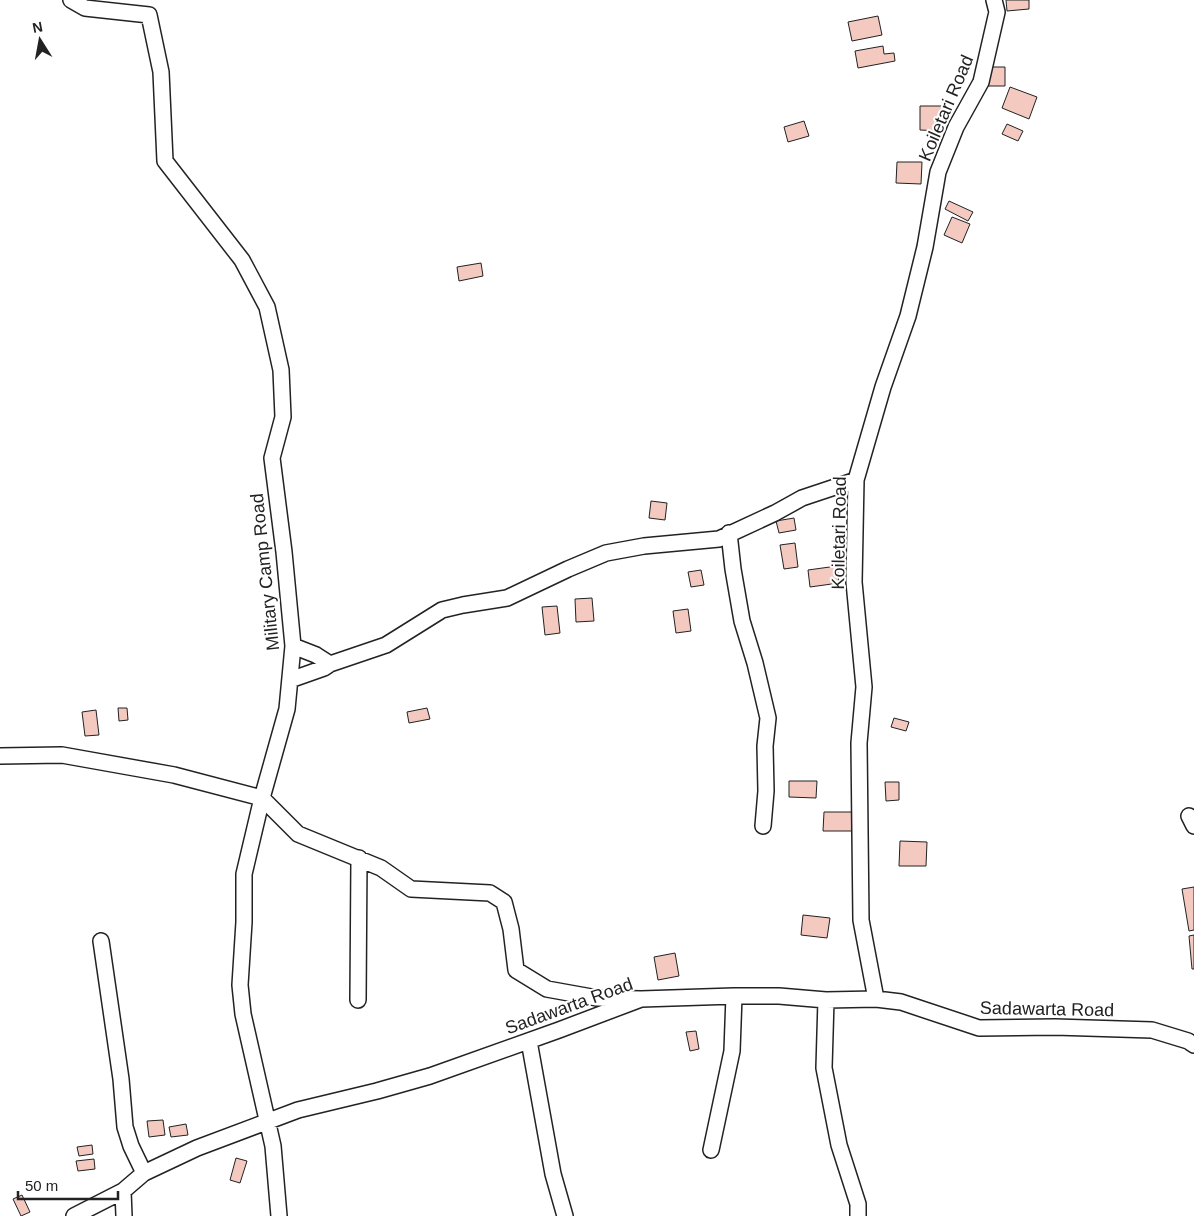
<svg xmlns="http://www.w3.org/2000/svg" width="1194" height="1216" viewBox="0 0 1194 1216" font-family="Arial,sans-serif">
  <style>
    .building { fill: #f3c9c0; stroke: #222 }
    .lines { fill: none; stroke-linecap: round; stroke-linejoin: round }
    .minor-casing { stroke: #222; stroke-width: 18 }
    .minor { stroke: #fff; stroke-width: 15 }
    .labels { text-anchor: middle; stroke-width: 4; stroke-linejoin: round; paint-order: stroke }
    .street-label { font-size: 18px; fill: #222; stroke: #fff }
  </style>
  <rect width="100%" height="100%" fill="#fff"/>
  <path class="building" d="M 1006,0 L 1029,0 L 1029,9 L 1007,11 Z
    M 878,16 L 882,35 L 852,41 L 848,22 Z
    M 883,46 L 884,54 L 894,53 L 895,61 L 858,68 L 855,51 Z
    M 988,67 L 1005,67 L 1005,86 L 987,86 Z
    M 1010,87 L 1037,97 L 1029,119 L 1002,108 Z
    M 920,106 L 943,106 L 943,131 L 920,130 Z
    M 804,121 L 809,136 L 788,142 L 784,127 Z
    M 1007,124 L 1023,131 L 1018,141 L 1002,134 Z
    M 897,162 L 922,162 L 921,184 L 896,183 Z
    M 949,201 L 973,212 L 968,221 L 945,209 Z
    M 952,217 L 970,224 L 962,243 L 944,235 Z
    M 481,263 L 483,276 L 459,281 L 457,267 Z
    M 651,501 L 667,503 L 665,520 L 649,518 Z
    M 794,518 L 796,530 L 779,533 L 776,521 Z
    M 795,543 L 798,567 L 784,569 L 780,545 Z
    M 837,566 L 839,583 L 810,587 L 808,570 Z
    M 701,570 L 704,585 L 691,587 L 688,572 Z
    M 592,598 L 594,621 L 576,622 L 575,599 Z
    M 557,606 L 560,633 L 545,635 L 542,607 Z
    M 688,609 L 691,631 L 676,633 L 673,611 Z
    M 118,708 L 127,708 L 128,720 L 119,721 Z
    M 427,708 L 430,719 L 409,723 L 407,712 Z
    M 96,710 L 99,735 L 85,736 L 82,712 Z
    M 894,718 L 909,722 L 906,731 L 891,727 Z
    M 789,781 L 817,781 L 816,798 L 789,797 Z
    M 885,782 L 899,782 L 899,800 L 886,801 Z
    M 824,812 L 855,812 L 855,831 L 823,831 Z
    M 900,841 L 927,842 L 926,866 L 899,866 Z
    M 1194,887 L 1194,930 L 1189,931 L 1182,889 Z
    M 803,915 L 830,918 L 827,938 L 801,935 Z
    M 1194,935 L 1194,969 L 1192,969 L 1189,936 Z
    M 675,953 L 679,976 L 658,980 L 654,957 Z
    M 696,1031 L 699,1049 L 690,1051 L 686,1032 Z
    M 163,1120 L 165,1135 L 149,1137 L 147,1121 Z
    M 186,1124 L 188,1135 L 171,1137 L 169,1127 Z
    M 92,1145 L 93,1154 L 79,1156 L 77,1147 Z
    M 236,1158 L 247,1161 L 240,1183 L 230,1180 Z
    M 94,1159 L 95,1169 L 78,1171 L 76,1161 Z
    M 22,1195 L 30,1212 L 21,1216 L 13,1199 Z"/>
  <g class="lines">
    <defs>
      <path id="minor" d="M 71,0 L 85,8 L 149,15 L 161,72 L 165,161 L 242,260 L 267,307 L 281,370 L 283,417 L 272,458 L 284,552 L 293,646 L 287,709 L 262,798 L 298,834 L 381,868 L 411,889 L 490,893 L 504,902 L 511,929 L 516,970 L 547,989 L 597,998 L 641,999
        M 729,533 L 733,569 L 742,621 L 755,663 L 768,718 L 765,746 L 766,791 L 763,826
        M 293,646 L 316,655 L 330,664 L 386,645 L 442,610 L 463,605 L 507,598 L 568,569 L 606,553 L 644,546 L 719,539 L 775,513 L 802,498 L 856,480
        M 290,680 L 324,668 L 330,664
        M 0,756 L 62,755 L 174,775 L 262,798 L 244,874 L 244,922 L 240,985 L 243,1014 L 273,1146 L 279,1216
        M 1189,816 L 1194,826
        M 101,941 L 121,1079 L 125,1127 L 131,1146 L 144,1173
        M 876,999 L 861,920 L 859,743 L 864,687 L 854,582 L 856,480 L 883,387 L 908,316 L 925,247 L 938,172 L 956,127 L 981,82 L 997,12 L 994,0
        M 358,1000 L 359,858
        M 826,1000 L 824,1068 L 839,1145 L 858,1204 L 858,1216
        M 529,1041 L 553,1174 L 565,1216
        M 711,1150 L 732,1051 L 734,996
        M 123,1191 L 124,1216
        M 74,1216 L 123,1191 L 144,1173 L 197,1148 L 298,1110 L 377,1091 L 430,1076 L 559,1030 L 641,999 L 734,996 L 779,996 L 826,1000 L 876,999 L 901,1002 L 979,1028 L 1055,1027 L 1152,1030 L 1188,1041 L 1194,1045"/>
    </defs>
    <use href="#minor" class="minor-casing"/>
    <use href="#minor" class="minor"/>
  </g>
  <g class="labels">
    <g class="street-label">
      <text transform="translate(946 108) rotate(-67)" y="6">Koiletari Road</text>
      <text transform="translate(839 533) rotate(-89)" y="6">Koiletari Road</text>
      <text transform="translate(265 572) rotate(-96)" y="6">Military Camp Road</text>
      <text transform="translate(569 1006) rotate(-20)" y="6">Sadawarta Road</text>
      <text transform="translate(1047 1009) rotate(1)" y="6">Sadawarta Road</text>
    </g>
  </g>
  <g transform="translate(40 40) rotate(349)" stroke="#ffffff" stroke-width="4" paint-order="stroke">
  <path d="M0-4L9 19L0 12L-9 19Z" fill="#222222"/>
  <text y="-8" font-size="14" font-weight="bold" text-anchor="middle" fill="#222222">N</text>
  </g>
  <path d="M18 1191v8h100v-8" fill="none" stroke="#222222" stroke-width="2.5"/>
  <text x="25" y="1191" font-size="15" fill="#222222" stroke="#ffffff" stroke-width="4" paint-order="stroke">50 m</text>
</svg>
